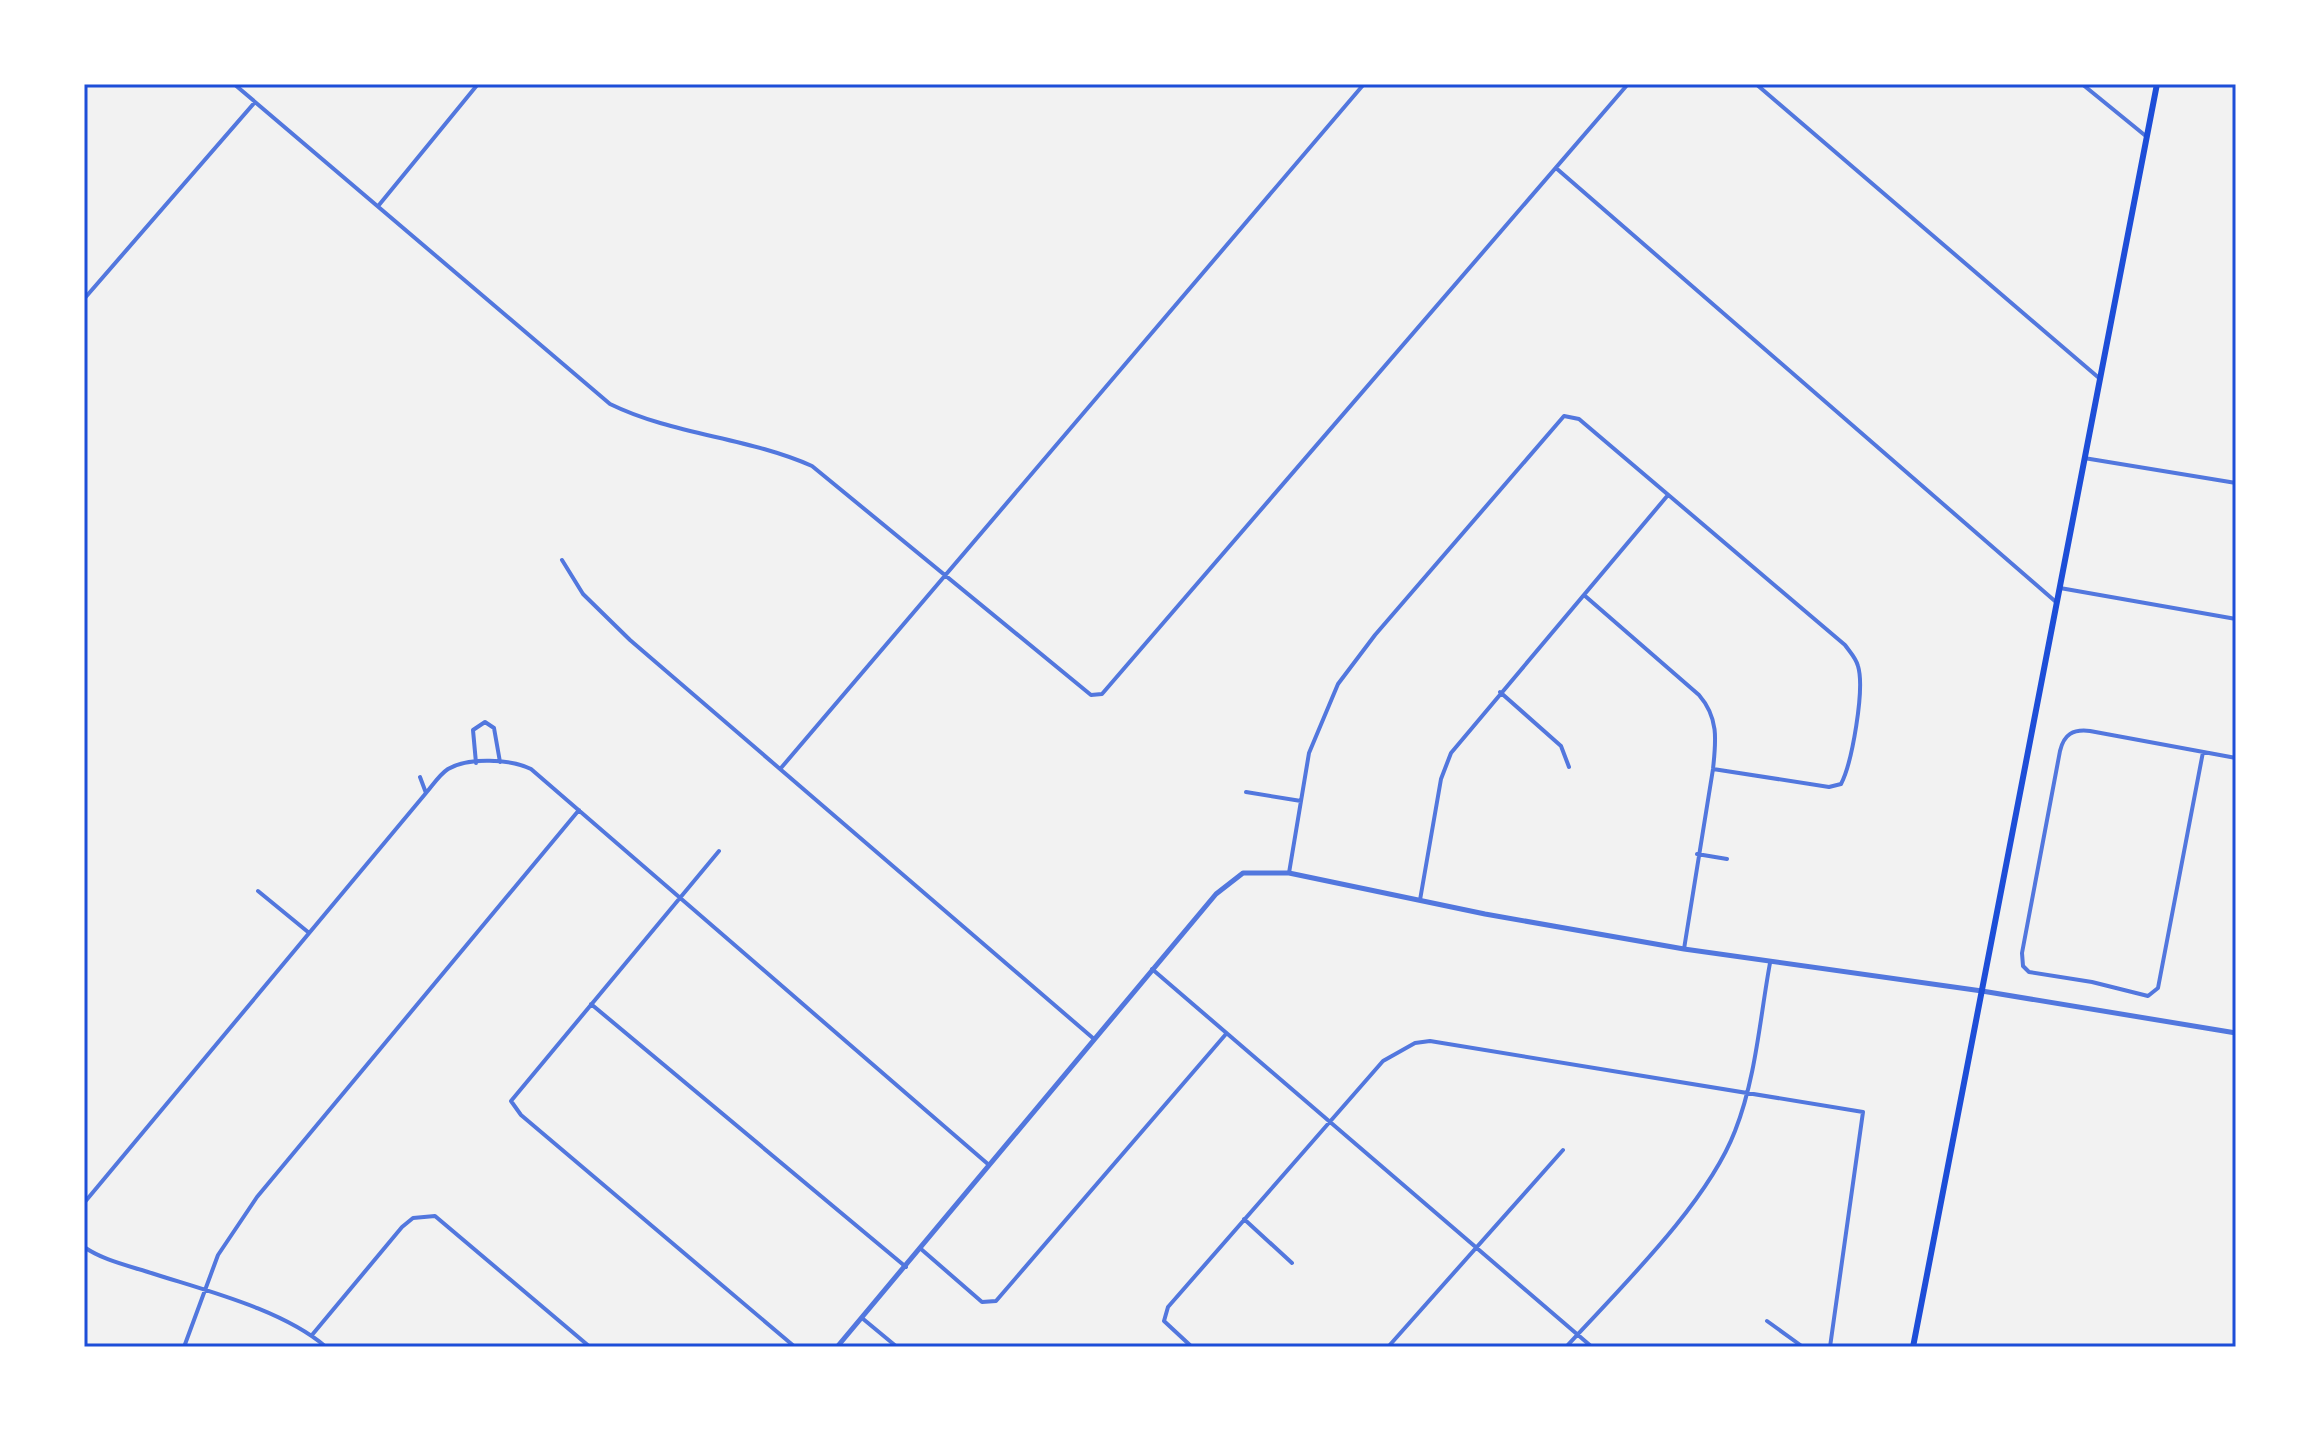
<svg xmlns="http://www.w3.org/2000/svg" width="2320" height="1431" viewBox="0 0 2320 1431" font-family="Helvetica,sans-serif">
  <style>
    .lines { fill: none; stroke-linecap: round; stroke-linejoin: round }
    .minor { stroke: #5277de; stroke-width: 4 }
    .tertiary { stroke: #5277de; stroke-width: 5 }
    .secondary { stroke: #1d4ed8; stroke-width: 6 }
    .neatline { fill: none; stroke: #1d4ed8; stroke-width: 3 }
  </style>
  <rect width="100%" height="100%" fill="#f2f2f2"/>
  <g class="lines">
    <path class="minor" d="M 234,84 L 610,404 C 673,435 747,437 812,466 L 1091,695 L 1102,694 L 1628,84
      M 1756,84 L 2099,378
      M 2082,84 L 2147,137
      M 1556,168 L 2056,602
      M 379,205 L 478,84
      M 84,299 L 255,102
      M 2084,458 L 2236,483
      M 562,560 L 583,594 L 630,640 L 1094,1039
      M 2060,588 L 2236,619
      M 1584,595 L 1699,695 C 1719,718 1716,741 1713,769 L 1684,949
      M 1500,692 L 1561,746 L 1569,767
      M 2203,752 L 2158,988 L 2148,996 L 2092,982 L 2029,972 L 2023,966 L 2022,953 L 2060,751 C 2064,734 2073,729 2090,731 L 2236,758
      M 476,763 L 473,730 L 485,722 L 494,728 L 500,762
      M 781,768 L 1364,84
      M 1246,792 L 1301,801
      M 426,793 C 433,785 439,775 448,769 C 468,757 511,759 531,769 L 989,1165
      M 719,851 L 511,1101 L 521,1115 L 795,1347
      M 1697,854 L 1727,859
      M 1289,873 L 1309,753 L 1338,684 L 1375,635 L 1564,416 L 1579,419 L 1845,645 C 1850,652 1856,658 1858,666 C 1865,689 1852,763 1841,784 L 1829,787 L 1713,769
      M 258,891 L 308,932
      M 1420,900 L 1441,779 L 1451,753 L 1668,495
      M 1152,969 L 1592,1347
      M 591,1004 L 906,1267
      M 84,1203 L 426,793 L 420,777
      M 1244,1219 L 1292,1263
      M 84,1247 C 103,1260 126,1265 148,1272 C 203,1290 282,1309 326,1347
      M 921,1249 L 982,1302 L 996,1301 L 1226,1034
      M 862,1318 L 897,1347
      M 1767,1321 L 1803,1347
      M 312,1335 L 402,1227 L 413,1218 L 435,1216 L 590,1347
      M 184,1347 L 218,1255 L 257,1197 L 579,810
      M 1192,1347 L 1164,1321 L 1168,1307 L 1383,1061 L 1415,1043 L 1430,1041 L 1863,1112 L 1830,1347
      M 1388,1347 L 1563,1150
      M 1566,1347 C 1620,1288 1707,1204 1735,1131 C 1756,1078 1760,1017 1770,963"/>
    <path class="tertiary" d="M 837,1347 L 1216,894 L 1243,873 L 1289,873 L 1485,914 L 1684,949 L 1982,991 L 2236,1033"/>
    <path class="secondary" d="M 1913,1347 L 2157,84"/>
  </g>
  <rect width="2320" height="1431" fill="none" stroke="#ffffff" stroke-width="172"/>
  <rect x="86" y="86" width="2148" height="1259" class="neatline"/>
</svg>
